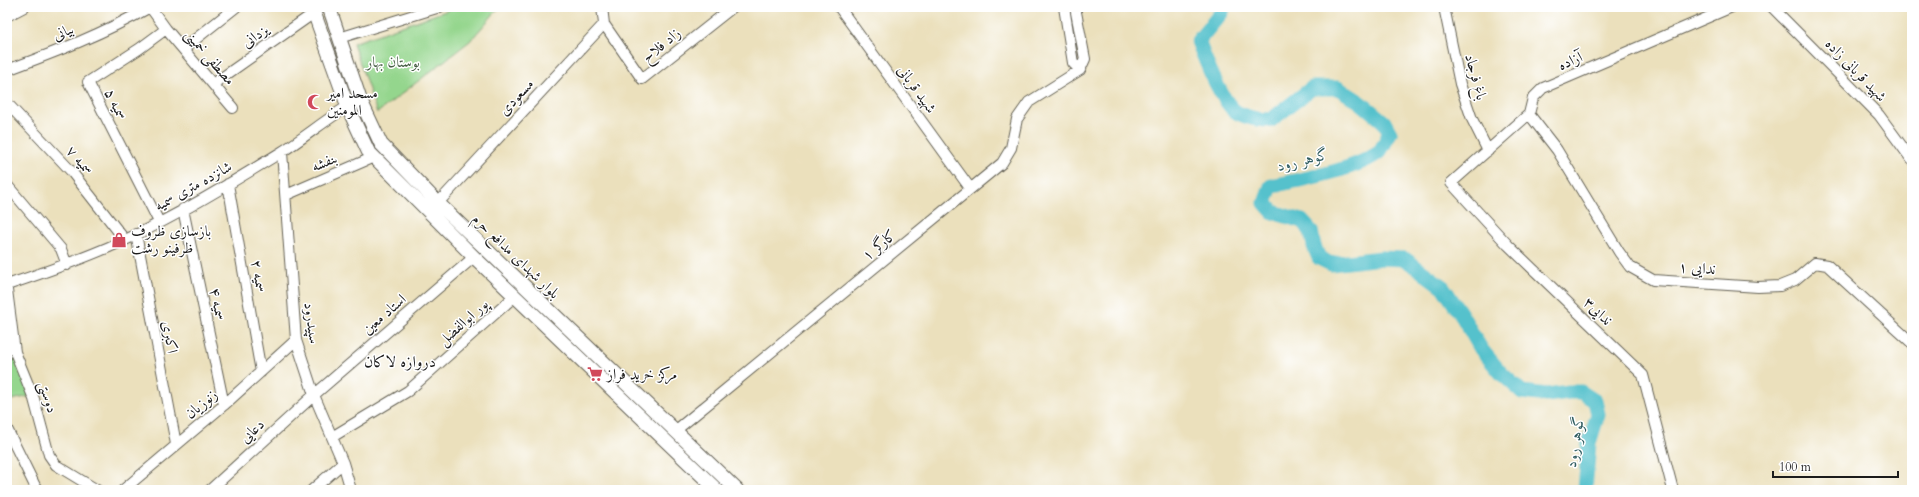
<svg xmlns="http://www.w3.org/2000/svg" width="1919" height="497" viewBox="0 0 1919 497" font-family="Cardo,Amiri,serif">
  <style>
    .green { fill: #94d68d; stroke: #587954 }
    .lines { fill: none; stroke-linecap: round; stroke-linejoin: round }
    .river { stroke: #54c1cc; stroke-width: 15 }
    .minor-casing { stroke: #646154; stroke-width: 12 }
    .major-casing { stroke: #646154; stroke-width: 15 }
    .minor { stroke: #fff; stroke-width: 10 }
    .major { stroke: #fff; stroke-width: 13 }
    .labels { text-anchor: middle; stroke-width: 3; stroke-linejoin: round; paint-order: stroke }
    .street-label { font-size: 15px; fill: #1c1c1c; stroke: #fff }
    .park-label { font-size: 15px; fill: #465d44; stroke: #fff }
    .poi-label { font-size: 15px; fill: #1c1c1c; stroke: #fff; text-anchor: start }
    .water-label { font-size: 16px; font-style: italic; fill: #325e62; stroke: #fff }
    .neighbourhood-label { font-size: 16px; fill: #1c1c1c; stroke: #fff }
  </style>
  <rect width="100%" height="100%" fill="#fff"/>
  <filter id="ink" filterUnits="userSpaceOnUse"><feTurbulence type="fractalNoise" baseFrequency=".025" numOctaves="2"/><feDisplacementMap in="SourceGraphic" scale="8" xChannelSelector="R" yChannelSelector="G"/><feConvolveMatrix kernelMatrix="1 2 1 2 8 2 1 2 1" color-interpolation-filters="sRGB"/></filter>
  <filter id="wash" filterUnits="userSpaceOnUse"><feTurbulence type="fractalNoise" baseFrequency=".012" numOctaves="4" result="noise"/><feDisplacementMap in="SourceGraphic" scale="16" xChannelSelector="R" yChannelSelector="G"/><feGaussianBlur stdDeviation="0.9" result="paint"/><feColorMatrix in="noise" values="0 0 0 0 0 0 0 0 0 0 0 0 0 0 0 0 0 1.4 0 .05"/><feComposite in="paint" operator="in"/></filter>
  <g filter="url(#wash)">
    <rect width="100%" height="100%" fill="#ebe0bc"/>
    <path class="green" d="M 457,7 L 498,7 L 499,8 L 470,41 L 377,113 L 353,43 Z
      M 7,300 L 30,396 L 7,401 Z"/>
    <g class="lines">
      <path class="river" d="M 1223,7 L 1222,12 L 1198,41 C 1204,57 1223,106 1238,113 C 1248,118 1260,120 1271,120 L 1312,88 L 1338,88 L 1360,102 L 1384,122 L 1390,133 C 1386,139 1383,148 1379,152 C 1357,170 1299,180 1271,186 L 1265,203 L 1273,212 L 1302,221 L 1311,231 L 1314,246 L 1319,258 L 1331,264 L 1381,258 L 1405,259 L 1443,287 L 1461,314 L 1481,349 L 1501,373 L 1522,392 L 1547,395 L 1569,392 L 1581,392 L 1595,401 L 1598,414 L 1589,443 L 1585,490"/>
    </g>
  </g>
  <g filter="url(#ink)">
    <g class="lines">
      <defs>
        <path id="minor" d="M 150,7 L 166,29 L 233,108
          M 839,7 L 970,188
          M 1064,7 L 1073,63 L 1080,70
          M 1075,7 L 1085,59 L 1080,70
          M 1444,7 L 1460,84 L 1472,119 L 1488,151
          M 1772,7 L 1879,115 L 1912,160
          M 7,16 L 24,7
          M 604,24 L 642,79 L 733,7
          M 339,38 L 440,7
          M 183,49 L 236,7
          M 7,70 C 56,52 105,33 150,7
          M 213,84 L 314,13
          M 7,103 L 71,171 L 125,240
          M 1529,114 L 1557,150 L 1619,252 L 1630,267 L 1653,280 L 1758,287 L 1780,286 L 1795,280 L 1815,263 L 1827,265 L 1912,343
          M 282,152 L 296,340 L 314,395 L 343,463 L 351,490
          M 228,184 L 261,372
          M 7,185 L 61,249 L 67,265
          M 286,195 L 374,157
          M 438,203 L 604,24 L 602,7
          M 183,209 L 224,405
          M 159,222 L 88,82 L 139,49 L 166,29
          M 136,234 L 176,444
          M 7,285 C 46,272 85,258 123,241 C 177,216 229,184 280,153 C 307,136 331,115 360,99
          M 7,290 L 15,352 L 34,399 L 49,455 L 56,465 L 97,490
          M 7,429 L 37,490
          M 675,431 L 1002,163 L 1011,148 L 1017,119 L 1029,102 L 1080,70
          M 332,437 L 408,391 L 515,296
          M 123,490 L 224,405 L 296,340
          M 210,490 L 314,395 L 474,257
          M 312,490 L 343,463
          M 1673,490 L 1643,375 L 1508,245 L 1451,183 L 1529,114 L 1533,98 L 1543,88 L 1732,7"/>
        <path id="major" d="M 312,7 L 349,110 L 368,151 L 474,257 L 717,490
          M 329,7 L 360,99 L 381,144 L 438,203 L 737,490"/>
      </defs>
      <use href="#minor" class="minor-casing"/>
      <use href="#major" class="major-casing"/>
      <use href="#minor" class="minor"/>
      <use href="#major" class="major"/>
    </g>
  </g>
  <defs>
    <symbol id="mosque-bare" viewBox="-9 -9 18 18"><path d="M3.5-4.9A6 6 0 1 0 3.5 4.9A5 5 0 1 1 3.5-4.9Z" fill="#d1495b" stroke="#fff" stroke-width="2.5" paint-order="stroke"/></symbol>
    <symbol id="shop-bare" viewBox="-9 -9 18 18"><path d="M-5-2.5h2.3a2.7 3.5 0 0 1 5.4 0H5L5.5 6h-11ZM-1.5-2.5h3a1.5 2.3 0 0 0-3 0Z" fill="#d1495b" stroke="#fff" stroke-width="2.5" paint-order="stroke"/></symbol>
    <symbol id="supermarket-bare" viewBox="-9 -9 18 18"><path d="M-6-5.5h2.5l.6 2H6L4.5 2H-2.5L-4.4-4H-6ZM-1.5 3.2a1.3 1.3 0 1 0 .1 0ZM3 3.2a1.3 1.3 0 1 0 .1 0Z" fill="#d1495b" stroke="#fff" stroke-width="2.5" paint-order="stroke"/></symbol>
  </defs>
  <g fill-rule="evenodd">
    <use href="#mosque-bare" x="304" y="91" width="22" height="22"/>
    <use href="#shop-bare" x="108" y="229" width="22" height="22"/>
    <use href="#supermarket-bare" x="584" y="363" width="22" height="22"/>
  </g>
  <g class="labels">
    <g class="street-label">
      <text transform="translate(63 32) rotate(-24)" y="5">بیانی</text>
      <text transform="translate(255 36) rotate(-35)" y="5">یزدانی</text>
      <text transform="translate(661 45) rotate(-39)" y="5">زاد فلاح</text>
      <text transform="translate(210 57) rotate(49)" y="5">مصطفی خمینی</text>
      <text transform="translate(1570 61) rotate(-24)" y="5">آزاده</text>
      <text transform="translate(1856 70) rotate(46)" y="5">شهید قربانی زاده</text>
      <text transform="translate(1476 77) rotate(75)" y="5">باغ فرجاد</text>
      <text transform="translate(917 89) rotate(54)" y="5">شهید قربانی</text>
      <text transform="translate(516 97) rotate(-47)" y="5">مسعودی</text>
      <text transform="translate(116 104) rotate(63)" y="5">سمیه ۵</text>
      <text transform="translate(80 160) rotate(49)" y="5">سمیه ۷</text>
      <text transform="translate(324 162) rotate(-23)" y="5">بنفشه</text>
      <text transform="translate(193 186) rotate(-29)" y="5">شانزده متری سمیه</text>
      <text transform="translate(879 245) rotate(-39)" y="5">کارگر ۱</text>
      <text transform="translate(516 256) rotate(44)" y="5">بلوار شهدای مدافع حرم</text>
      <text transform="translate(1697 268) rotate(4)" y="5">ندایی ۱</text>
      <text transform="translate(259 276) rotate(80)" y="5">سمیه ۲</text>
      <text transform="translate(218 304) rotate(78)" y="5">سمیه ۴</text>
      <text transform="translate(1598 311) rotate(44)" y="5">ندایی۳</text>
      <text transform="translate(384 314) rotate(-41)" y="5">استاد معین</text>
      <text transform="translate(463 322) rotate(-42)" y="5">پور ابوالفضل</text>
      <text transform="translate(312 323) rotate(82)" y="5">سپیدرود</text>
      <text transform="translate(170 337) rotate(80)" y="5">اکبری</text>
      <text transform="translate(48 397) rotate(72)" y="5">دوستی</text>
      <text transform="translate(201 404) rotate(-40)" y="5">زنوزیان</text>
      <text transform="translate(252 431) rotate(-43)" y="5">دعایی</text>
    </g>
    <g class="park-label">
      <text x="393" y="67">بوستان بهار</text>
    </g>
    <g class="poi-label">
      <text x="327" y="98">مسحد امیر<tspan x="327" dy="17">المومنین</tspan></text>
      <text x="131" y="236">بازسازی ظروف<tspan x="131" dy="17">ظرفینو رشت</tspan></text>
      <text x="607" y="379">مرکز خرید فراز</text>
    </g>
    <g class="water-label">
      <text transform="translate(1303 159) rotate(-14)" y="6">گوهر رود</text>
      <text transform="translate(1574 441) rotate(-81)" y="6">گوهر رود</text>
    </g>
    <g class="neighbourhood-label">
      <text x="400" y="367">دروازه لاکان</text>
    </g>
  </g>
  <rect width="1919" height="497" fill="none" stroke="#fff" stroke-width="24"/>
  <path d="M1773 471v6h125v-6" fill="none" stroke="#1c1c1c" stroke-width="2"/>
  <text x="1779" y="471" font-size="12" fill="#1c1c1c" stroke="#ffffff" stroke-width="3" paint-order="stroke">100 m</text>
</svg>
